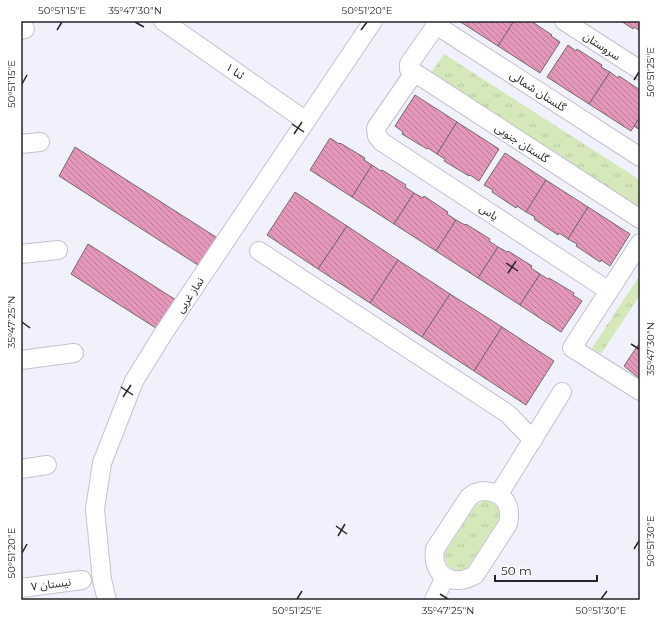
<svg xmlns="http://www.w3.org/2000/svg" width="661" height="621" viewBox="0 0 661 621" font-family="Montserrat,'Noto Sans Arabic',sans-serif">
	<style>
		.grass { fill: url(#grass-tufts) }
		.building { fill: url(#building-back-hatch); stroke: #74696d }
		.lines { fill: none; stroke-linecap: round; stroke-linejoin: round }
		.minor-casing { stroke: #c2c2ce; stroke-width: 20 }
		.minor { stroke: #fff; stroke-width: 18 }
		.ticks { fill: none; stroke: #242529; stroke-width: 1.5 }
		.labels { text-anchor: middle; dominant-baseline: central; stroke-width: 3.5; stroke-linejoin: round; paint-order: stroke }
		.street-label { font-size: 11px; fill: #242529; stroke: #fff }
		.neatline { fill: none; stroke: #242529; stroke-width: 1.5 }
		.ticks-label { font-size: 10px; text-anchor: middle; fill: #242529 }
	</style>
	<defs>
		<pattern id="grass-tufts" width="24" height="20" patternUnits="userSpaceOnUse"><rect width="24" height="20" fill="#d4e8b9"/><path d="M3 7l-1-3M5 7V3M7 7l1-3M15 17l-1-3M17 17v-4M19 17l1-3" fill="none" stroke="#b6c79f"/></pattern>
		<pattern id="building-back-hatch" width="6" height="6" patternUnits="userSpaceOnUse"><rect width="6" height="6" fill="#e597bb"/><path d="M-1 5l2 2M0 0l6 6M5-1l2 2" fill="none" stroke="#b97b98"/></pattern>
	</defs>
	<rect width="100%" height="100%" fill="#f0f1fd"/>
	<g class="grass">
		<polygon points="444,54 640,180 640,211 430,74"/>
		<polygon points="640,275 640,295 601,354 592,348"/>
		<path d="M484,501C496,502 501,509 499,520L468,567C455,575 443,567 445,552L476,505Z"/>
	</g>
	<g class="building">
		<polygon points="459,21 514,21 498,46"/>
		<polygon points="514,21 531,21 552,35 551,36 560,42 540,73 498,46"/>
		<polygon points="621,21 640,21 640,31 634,27 633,29"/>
		<polygon points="568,45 576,51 577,49 602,65 601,67 610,72 589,104 547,77"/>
		<polygon points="610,72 618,78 619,76 640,90 640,117 631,131 589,104"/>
		<polygon points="415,95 457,122 437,154 428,148 427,149 402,134 403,132 395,126"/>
		<polygon points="640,117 640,130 634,126"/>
		<polygon points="457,122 499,149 479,181 470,175 469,176 444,161 445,159 437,154"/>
		<polygon points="330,138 339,144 340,143 365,158 364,160 372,165 352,197 310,170"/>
		<polygon points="75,147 219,239 201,267 59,176"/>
		<polygon points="505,153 546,180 526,212 517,206 516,208 492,192 493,190 484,185"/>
		<polygon points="372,165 381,171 382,170 406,185 405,187 414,193 394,224 352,197"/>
		<polygon points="546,180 588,207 568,239 559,233 558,235 534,219 535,217 526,212"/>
		<polygon points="295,192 347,226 318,269 267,235"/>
		<polygon points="414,193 423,198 424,196 448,212 447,214 456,220 436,251 394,224"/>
		<polygon points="588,207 630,234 610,266 601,260 600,262 576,246 577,244 568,239"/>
		<polygon points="456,220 465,225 466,224 490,239 489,241 498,247 478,278 436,251"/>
		<polygon points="347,226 398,260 370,303 318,269"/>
		<polygon points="88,244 176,300 159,330 71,274"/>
		<polygon points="498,247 507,252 508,251 532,266 531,268 540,274 520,305 478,278"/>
		<polygon points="398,260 450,294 422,337 370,303"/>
		<polygon points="540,274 548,279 549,278 574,293 573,295 582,301 561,332 520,305"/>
		<polygon points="450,294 502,327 474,371 422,337"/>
		<polygon points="502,327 554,361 526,405 474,371"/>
		<polygon points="640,342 640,379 624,366"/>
	</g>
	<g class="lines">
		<defs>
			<g id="minor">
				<polyline points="163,21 306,121"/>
				<polyline points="439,21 409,64 409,69 640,219"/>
				<polyline points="564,21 640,70"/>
				<polyline points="436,25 640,157"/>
				<polyline points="21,30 25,29"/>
				<polyline points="414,73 376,128 377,136 382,142 609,291"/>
				<polyline points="21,144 40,142"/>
				<polyline points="640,243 572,348 640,391"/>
				<polyline points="259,251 508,414 533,440"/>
				<polyline points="21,254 58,250"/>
				<polyline points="21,360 74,353"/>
				<polyline points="21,469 47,465"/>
				<path d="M483,491C504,492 512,504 508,524L475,575C452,588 431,575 435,549L469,497L475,493Z"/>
				<polyline points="499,494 562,392"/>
				<polyline points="21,588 82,580"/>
				<polyline points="107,600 102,580 95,509 102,463 134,381 163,334 373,21"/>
				<polyline points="434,600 445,577"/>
			</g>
		</defs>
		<use href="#minor" class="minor-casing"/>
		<use href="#minor" class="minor"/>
	</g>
	<path class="ticks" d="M135,22L144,27M57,30L62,22M361,30L367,22M634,80L639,72M22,84L27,75M292,124L304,132M294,134L302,122M506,263L518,271M508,273L516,261M22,322L30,328M631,344L639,349M121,387L133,395M123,397L131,385M336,526L347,534M338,536L345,524M634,549L639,541M22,553L27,544M440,594L448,599M297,599L302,591M601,599L607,591"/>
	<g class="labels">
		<g class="street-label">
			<text transform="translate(602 46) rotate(33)">سروستان</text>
			<text transform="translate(235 71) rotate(35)">ثنا ۱</text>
			<text transform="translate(538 91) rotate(33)">گلستان شمالی</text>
			<text transform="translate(522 143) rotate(33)">گلستان جنوبی</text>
			<text transform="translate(489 212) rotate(33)">یاس</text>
			<text transform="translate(190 295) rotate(-56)">نماز غربی</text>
			<text transform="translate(51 584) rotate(-7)">نیستان ۷</text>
		</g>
	</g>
	<rect width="661" height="621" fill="none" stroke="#ffffff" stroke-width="44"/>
	<path d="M495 575v6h102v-6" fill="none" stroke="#242529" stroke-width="2"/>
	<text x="501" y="575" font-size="12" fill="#242529" stroke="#ffffff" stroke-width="3" paint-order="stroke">50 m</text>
	<rect x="22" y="22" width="617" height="577" class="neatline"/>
	<g class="ticks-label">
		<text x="62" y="14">50°51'15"E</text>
		<text x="135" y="14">35°47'30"N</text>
		<text x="367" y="14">50°51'20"E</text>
		<text transform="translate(650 72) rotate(-90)" y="4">50°51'25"E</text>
		<text transform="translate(11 84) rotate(-90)" y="4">50°51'15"E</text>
		<text transform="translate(11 322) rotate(-90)" y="4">35°47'25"N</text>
		<text transform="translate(650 349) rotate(-90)" y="4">35°47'30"N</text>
		<text transform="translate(650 541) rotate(-90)" y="4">50°51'30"E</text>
		<text transform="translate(11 553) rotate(-90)" y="4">50°51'20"E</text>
		<text x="297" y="614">50°51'25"E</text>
		<text x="448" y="614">35°47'25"N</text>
		<text x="601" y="614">50°51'30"E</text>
	</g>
</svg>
